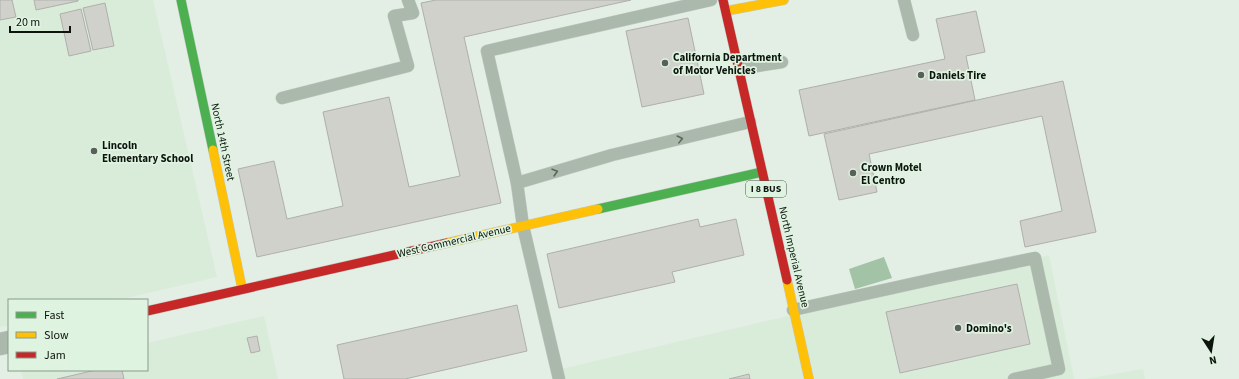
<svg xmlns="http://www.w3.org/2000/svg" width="1239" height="379" viewBox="0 0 1239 379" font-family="'Source Sans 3',sans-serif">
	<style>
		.built { fill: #d9ecda }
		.water { fill: #a2c3a5 }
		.building { fill: #d1d1cc; stroke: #afafab }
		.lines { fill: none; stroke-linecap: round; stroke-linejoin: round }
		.lane-casing { stroke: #c2cac3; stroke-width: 13 }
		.street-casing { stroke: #c2cac3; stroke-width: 23 }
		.fast-casing { stroke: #c2cac3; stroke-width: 10 }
		.slow-casing { stroke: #c2cac3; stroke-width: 10 }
		.jam-casing { stroke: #c2cac3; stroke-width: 10 }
		.lane { stroke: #abb8ac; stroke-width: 12 }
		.street { stroke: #abb8ac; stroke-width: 22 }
		.fast { stroke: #4caf50; stroke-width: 9 }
		.slow { stroke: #ffc107; stroke-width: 9 }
		.jam { stroke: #c62828; stroke-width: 9 }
		.oneway { stroke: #5c665d }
		.poi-dot { fill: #586059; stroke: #def3e0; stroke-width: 1.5 }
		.labels { text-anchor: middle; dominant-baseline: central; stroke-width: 3.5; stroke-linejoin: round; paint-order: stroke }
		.shield { fill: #def3e0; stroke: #4c574d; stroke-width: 1 }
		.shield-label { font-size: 10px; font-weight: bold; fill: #0d140e }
		.poi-label { font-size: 11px; font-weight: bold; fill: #0d140e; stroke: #def3e0; text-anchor: start }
		.street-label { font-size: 11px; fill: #0d140e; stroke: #def3e0 }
	</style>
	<rect width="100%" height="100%" fill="#e3eee4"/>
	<g class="built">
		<polygon points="0,0 153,0 217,277 118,300 9,300 9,325 0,327"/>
		<polygon points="1049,255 1074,379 559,379 557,370"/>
		<polygon points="264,316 278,379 23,379 21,372 28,370 147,370 147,343"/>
		<polygon points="1143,369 1145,379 1085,379"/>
	</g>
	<polygon class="water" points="884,257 892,278 855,289 849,269"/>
	<g class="building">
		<polygon points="0,0 12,0 16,17 0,20"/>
		<polygon points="34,0 78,0 78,1 36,10"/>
		<polygon points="436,0 631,0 464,37 501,203 257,257 238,169 274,161 287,219 343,206 323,112 389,97 409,187 460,176 421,3"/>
		<polygon points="105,3 114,46 93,50 83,8"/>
		<polygon points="81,9 91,51 69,56 60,14"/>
		<polygon points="976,11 985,52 966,56 975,100 809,136 799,90 945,59 936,19"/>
		<polygon points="688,18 704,94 642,107 626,31"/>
		<polygon points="1063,81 1096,232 1025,247 1020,221 1062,211 1042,116 869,154 877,192 839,200 824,134"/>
		<polygon points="698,219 700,227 736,219 744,255 672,272 675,282 559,308 547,254"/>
		<polygon points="1017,284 1030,344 900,373 886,312"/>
		<polygon points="517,305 527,351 405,379 344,379 337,345"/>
		<polygon points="257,336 260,351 251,353 247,338"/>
		<polygon points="96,370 122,370 124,379 57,379"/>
		<polygon points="749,374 750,379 729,379"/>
	</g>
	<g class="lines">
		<defs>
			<g id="lane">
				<polyline points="904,0 913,35"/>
				<polyline points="739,69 782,62"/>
				<polyline points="282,98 408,66 394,16 413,13 408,0"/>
				<polyline points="517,183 612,155 750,122"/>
				<polyline points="793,310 938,278 1035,258 1059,369 1014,379"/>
				<polyline points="559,379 523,226 517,183 487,51 711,0"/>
			</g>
			<polyline id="street" points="0,344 9,342"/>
			<g id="fast">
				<polyline points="181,0 213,150"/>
				<polyline points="598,209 762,172"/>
			</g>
			<g id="slow">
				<polyline points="726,11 784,0"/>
				<polyline points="213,150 242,288"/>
				<polyline points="447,243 598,209"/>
				<polyline points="787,280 809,379"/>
			</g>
			<g id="jam">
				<polyline points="723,0 787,280"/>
				<polyline points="147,311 447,243"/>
			</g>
		</defs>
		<use href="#lane" class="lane-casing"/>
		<use href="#street" class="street-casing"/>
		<use href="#fast" class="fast-casing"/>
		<use href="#slow" class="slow-casing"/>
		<use href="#jam" class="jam-casing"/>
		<use href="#lane" class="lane"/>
		<use href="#street" class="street"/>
		<use href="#fast" class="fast"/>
		<use href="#slow" class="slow"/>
		<use href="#jam" class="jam"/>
	</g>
	<defs><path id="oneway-chevron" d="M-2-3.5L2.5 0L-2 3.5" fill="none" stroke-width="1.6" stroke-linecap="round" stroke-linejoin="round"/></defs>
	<g class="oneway">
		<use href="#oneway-chevron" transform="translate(680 139) rotate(-14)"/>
		<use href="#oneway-chevron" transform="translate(555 172) rotate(-16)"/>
	</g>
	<g class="poi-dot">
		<circle cx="665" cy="63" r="4"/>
		<circle cx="921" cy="75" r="4"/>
		<circle cx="94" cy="151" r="4"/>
		<circle cx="853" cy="173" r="4"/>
		<circle cx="958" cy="328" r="4"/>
	</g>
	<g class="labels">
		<rect class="shield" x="746" y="181" width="40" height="16" rx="3"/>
		<g class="shield-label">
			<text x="766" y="189">I 8 BUS</text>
		</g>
		<g class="poi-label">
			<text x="673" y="57">California Department<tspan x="673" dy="13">of Motor Vehicles</tspan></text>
			<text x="929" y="75">Daniels Tire</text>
			<text x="102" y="145">Lincoln<tspan x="102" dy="13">Elementary School</tspan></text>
			<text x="861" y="167">Crown Motel<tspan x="861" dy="13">El Centro</tspan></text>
			<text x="966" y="328">Domino's</text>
		</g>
		<g class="street-label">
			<text transform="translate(223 142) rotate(78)">North 14th Street</text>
			<text transform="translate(454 241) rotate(-13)">West Commercial Avenue</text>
			<text transform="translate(794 257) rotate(77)">North Imperial Avenue</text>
		</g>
	</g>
	<rect x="8" y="299" width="140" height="72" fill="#def3e0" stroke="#8a9a8c"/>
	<rect x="16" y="312" width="20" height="6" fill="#4caf50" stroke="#8a9a8c"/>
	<text x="44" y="319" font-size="12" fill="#0d140e">Fast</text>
	<rect x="16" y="332" width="20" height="6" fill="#ffc107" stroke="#8a9a8c"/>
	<text x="44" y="339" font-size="12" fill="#0d140e">Slow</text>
	<rect x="16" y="352" width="20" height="6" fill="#c62828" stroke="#8a9a8c"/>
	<text x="44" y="359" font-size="12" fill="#0d140e">Jam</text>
	<g transform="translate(1211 351) rotate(168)" stroke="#def3e0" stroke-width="3" paint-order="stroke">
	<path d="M0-3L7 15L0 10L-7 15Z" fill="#0d140e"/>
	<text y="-6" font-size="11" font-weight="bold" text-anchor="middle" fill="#0d140e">N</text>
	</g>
	<path d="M10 26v6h60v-6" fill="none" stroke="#0d140e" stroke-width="2"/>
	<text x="16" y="26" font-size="12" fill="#0d140e" stroke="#def3e0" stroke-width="3" paint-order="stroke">20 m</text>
</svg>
